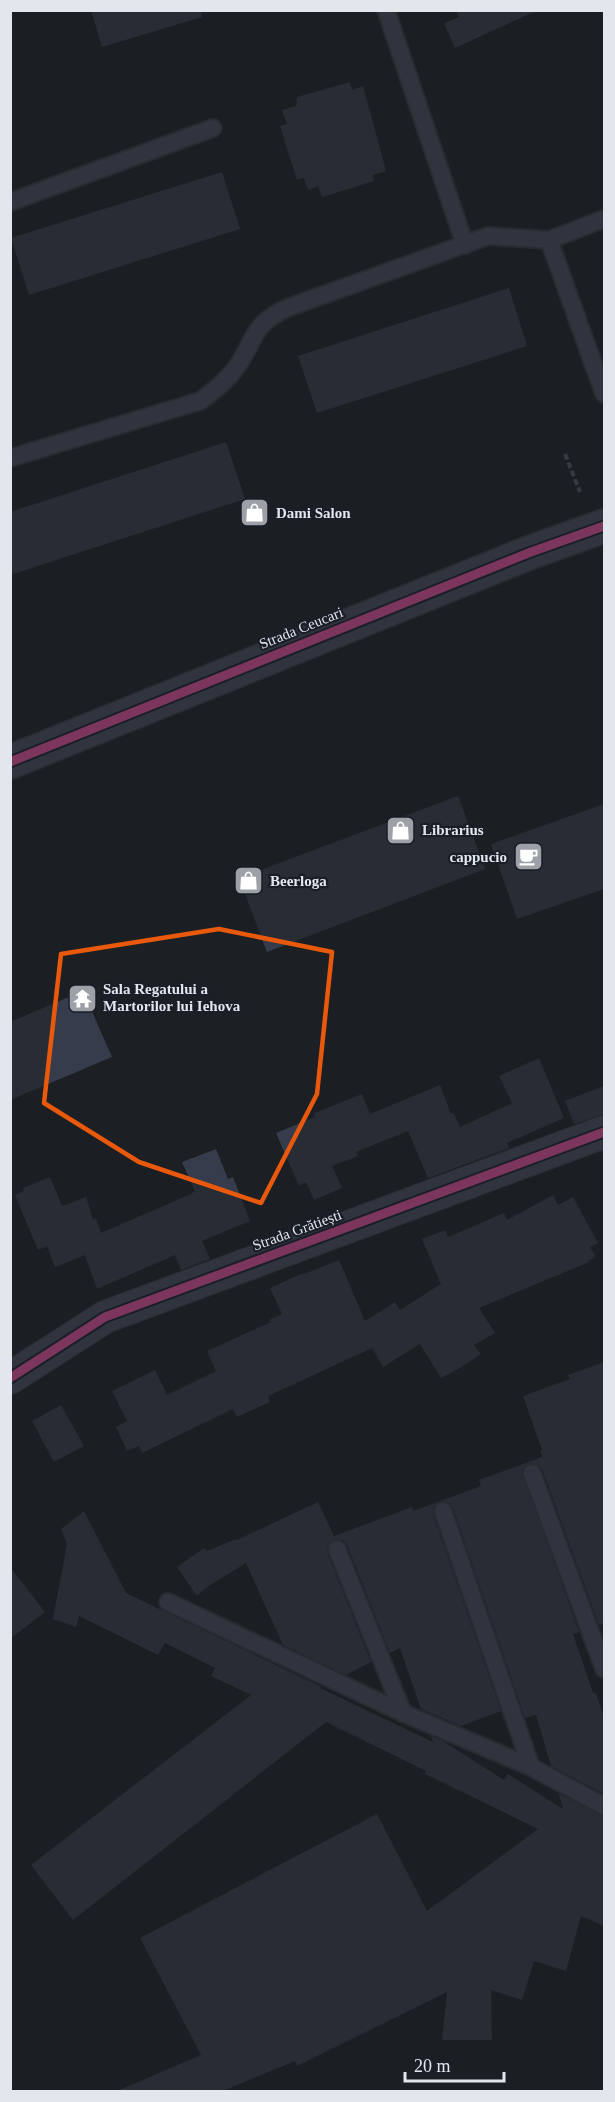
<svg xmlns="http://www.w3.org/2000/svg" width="615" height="2102" viewBox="0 0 615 2102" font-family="'Times New Roman',serif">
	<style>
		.building { fill: #363c4b }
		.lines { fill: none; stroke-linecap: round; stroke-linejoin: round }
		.service-casing { stroke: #393c3f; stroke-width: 20 }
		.minor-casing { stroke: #393c3f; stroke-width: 34 }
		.tertiary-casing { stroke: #393c3f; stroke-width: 36 }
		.path { stroke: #545962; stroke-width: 4; stroke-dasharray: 6 3; stroke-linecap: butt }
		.service { stroke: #484f5e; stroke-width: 16 }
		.minor { stroke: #484f5e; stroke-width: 32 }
		.tertiary { stroke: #484f5e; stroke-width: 33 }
		.cycleway-casing { stroke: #191e28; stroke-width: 13 }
		.cycleway { stroke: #f153a3; stroke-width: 9 }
		.marked { fill: none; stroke: #e8590c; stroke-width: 4.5; stroke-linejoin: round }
		.labels { text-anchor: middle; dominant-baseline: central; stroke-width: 4.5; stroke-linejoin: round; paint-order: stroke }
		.poi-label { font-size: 15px; font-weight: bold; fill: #e2e6ed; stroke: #191e28; text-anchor: start }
		.street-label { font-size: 15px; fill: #e2e6ed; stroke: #191e28 }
	</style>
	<rect width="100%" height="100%" fill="#1c1f24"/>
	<g class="building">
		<polygon points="91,10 201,10 202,17 102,47"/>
		<polygon points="456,10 538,10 455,48 444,23 459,17"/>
		<polygon points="350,82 352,90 363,86 386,171 373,175 374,181 322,197 318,186 308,190 304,178 297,180 280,126 287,124 282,110 296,106 297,97"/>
		<polygon points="222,172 240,229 29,295 11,238"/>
		<polygon points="509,288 527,346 317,413 298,356"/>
		<polygon points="226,442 245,499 10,575 10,512"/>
		<polygon points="458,796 485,869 267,952 239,878"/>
		<polygon points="604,804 604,889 517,919 491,844"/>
		<polygon points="83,991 112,1057 10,1100 10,1022"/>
		<polygon points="539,1058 564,1118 507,1143 509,1148 428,1178 408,1131 356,1152 358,1156 332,1166 342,1188 314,1200 306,1182 299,1186 276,1133 315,1117 314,1113 362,1094 370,1114 440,1085 451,1114 454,1113 460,1127 512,1103 499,1076"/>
		<polygon points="604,1086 604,1114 574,1124 565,1101"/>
		<polygon points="216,1149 228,1179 233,1177 250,1221 202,1241 210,1259 181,1270 175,1255 97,1289 85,1255 55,1267 47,1246 38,1250 15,1195 24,1191 23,1188 50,1177 62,1206 86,1197 93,1219 96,1218 101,1233 191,1194 195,1191 182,1162"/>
		<polygon points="553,1195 558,1205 573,1197 598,1243 590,1247 596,1257 588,1261 589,1262 479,1308 495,1333 474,1345 481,1354 453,1372 441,1378 420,1344 383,1367 372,1348 268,1396 270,1402 237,1417 233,1409 142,1453 139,1446 127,1451 116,1427 127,1421 112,1391 155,1370 167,1395 216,1371 207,1351 271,1322 269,1320 282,1314 270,1288 303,1273 304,1274 339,1260 365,1321 395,1302 400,1310 441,1284 422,1239 445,1230 448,1237 504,1213 507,1220"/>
		<polygon points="604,1362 604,1623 599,1625 542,1469 538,1465 529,1463 524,1467 522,1472 579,1632 573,1634 593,1693 596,1693 604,1718 604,1794 551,1766 536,1715 525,1718 453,1508 449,1503 444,1501 436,1504 433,1508 433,1514 501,1711 461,1726 421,1709 400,1648 390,1653 347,1545 343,1540 333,1540 327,1547 327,1552 371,1662 346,1675 283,1645 246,1563 207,1587 197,1596 177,1567 204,1548 207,1551 236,1539 237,1540 318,1502 334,1536 412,1507 413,1511 481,1486 479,1480 542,1457 540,1450 542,1450 523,1396 570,1379 568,1375"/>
		<polygon points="61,1405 84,1446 54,1462 32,1421"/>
		<polygon points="84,1511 126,1593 322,1687 320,1688 433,1742 431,1736 443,1741 504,1780 508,1774 563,1809 559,1794 604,1816 604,1926 581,1916 566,1971 534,1961 522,2000 491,1990 492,2040 442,2040 447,1992 297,2066 295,2061 223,2091 117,2091 201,2055 140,1938 377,1814 427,1911 538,1829 425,1774 426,1771 326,1722 73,1920 31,1865 251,1695 211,1676 215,1668 165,1643 158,1655 79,1616 76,1627 53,1619 67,1544 61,1529"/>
		<polygon points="10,1567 45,1612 10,1639"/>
	</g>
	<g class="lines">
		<defs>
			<g id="service">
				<polyline points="386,10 465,245"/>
				<polyline points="10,202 213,128"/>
				<polyline points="549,240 604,394"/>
				<path d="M10,458L200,401C215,390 228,380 238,365C257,336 252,325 287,308L488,236L549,240L604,219"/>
				<polyline points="532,1473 604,1669"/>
				<polyline points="443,1511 531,1767"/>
				<polyline points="337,1549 403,1713"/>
				<polyline points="168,1602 403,1713 531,1767 604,1806"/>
			</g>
			<polyline id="minor" points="10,1378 105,1317 604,1132"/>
			<polyline id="tertiary" points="10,762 531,552 604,526"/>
		</defs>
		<use href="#service" class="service-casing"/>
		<use href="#minor" class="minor-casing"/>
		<use href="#tertiary" class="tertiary-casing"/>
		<polyline class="path" points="565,454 580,492"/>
		<use href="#service" class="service"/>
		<use href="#minor" class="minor"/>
		<use href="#tertiary" class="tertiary"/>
		<defs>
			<g id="cycleway">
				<polyline points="10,762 531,552 604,526"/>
				<polyline points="10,1378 105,1317 604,1132"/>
			</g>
		</defs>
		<use href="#cycleway" class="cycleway-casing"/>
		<use href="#cycleway" class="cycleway"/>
	</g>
	<path d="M0 0H615V2102H0ZM219,929L332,952L317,1094L261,1203L139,1162L44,1103L61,954Z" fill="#1c1f24" fill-opacity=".55" fill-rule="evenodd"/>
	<path class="marked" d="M219,929L332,952L317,1094L261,1203L139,1162L44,1103L61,954Z"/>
	<defs>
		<symbol id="shop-square" viewBox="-11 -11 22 22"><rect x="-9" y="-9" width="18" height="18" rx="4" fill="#9da0a7" stroke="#191e28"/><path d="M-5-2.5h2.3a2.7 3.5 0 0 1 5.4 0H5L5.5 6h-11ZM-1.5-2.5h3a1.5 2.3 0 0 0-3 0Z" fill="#fff"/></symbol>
		<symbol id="cafe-square" viewBox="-11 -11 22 22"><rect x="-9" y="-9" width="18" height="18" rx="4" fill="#9da0a7" stroke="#191e28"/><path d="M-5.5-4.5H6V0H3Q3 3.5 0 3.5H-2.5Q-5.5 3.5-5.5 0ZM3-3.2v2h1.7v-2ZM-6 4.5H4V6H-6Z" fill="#fff"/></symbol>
		<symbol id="temple-square" viewBox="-11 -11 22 22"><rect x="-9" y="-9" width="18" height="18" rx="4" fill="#9da0a7" stroke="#191e28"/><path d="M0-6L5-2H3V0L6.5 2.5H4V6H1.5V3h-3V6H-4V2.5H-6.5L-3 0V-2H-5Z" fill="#fff"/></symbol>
	</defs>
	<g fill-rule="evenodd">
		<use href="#shop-square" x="238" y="496" width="33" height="33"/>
		<use href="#shop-square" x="384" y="814" width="33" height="33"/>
		<use href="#cafe-square" x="512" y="840" width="33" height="33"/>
		<use href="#shop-square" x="232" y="864" width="33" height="33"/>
		<use href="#temple-square" x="66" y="982" width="33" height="33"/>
	</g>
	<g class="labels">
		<g class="poi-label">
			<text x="276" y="513">Dami Salon</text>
			<text x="422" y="830">Librarius</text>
			<text x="507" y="857" text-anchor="end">cappucio</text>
			<text x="270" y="881">Beerloga</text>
			<text x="103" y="989">Sala Regatului a<tspan x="103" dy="17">Martorilor lui Iehova</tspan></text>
		</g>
		<g class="street-label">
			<text transform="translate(301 628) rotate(-22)">Strada Ceucari</text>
			<text transform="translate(297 1230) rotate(-20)">Strada Grătiești</text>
		</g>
	</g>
	<rect width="615" height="2102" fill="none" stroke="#e2e6ed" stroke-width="24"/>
	<path d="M405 2072v9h99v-9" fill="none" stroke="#e2e6ed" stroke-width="3"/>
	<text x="414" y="2072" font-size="18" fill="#e2e6ed" stroke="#191e28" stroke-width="4.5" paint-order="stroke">20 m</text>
</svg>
